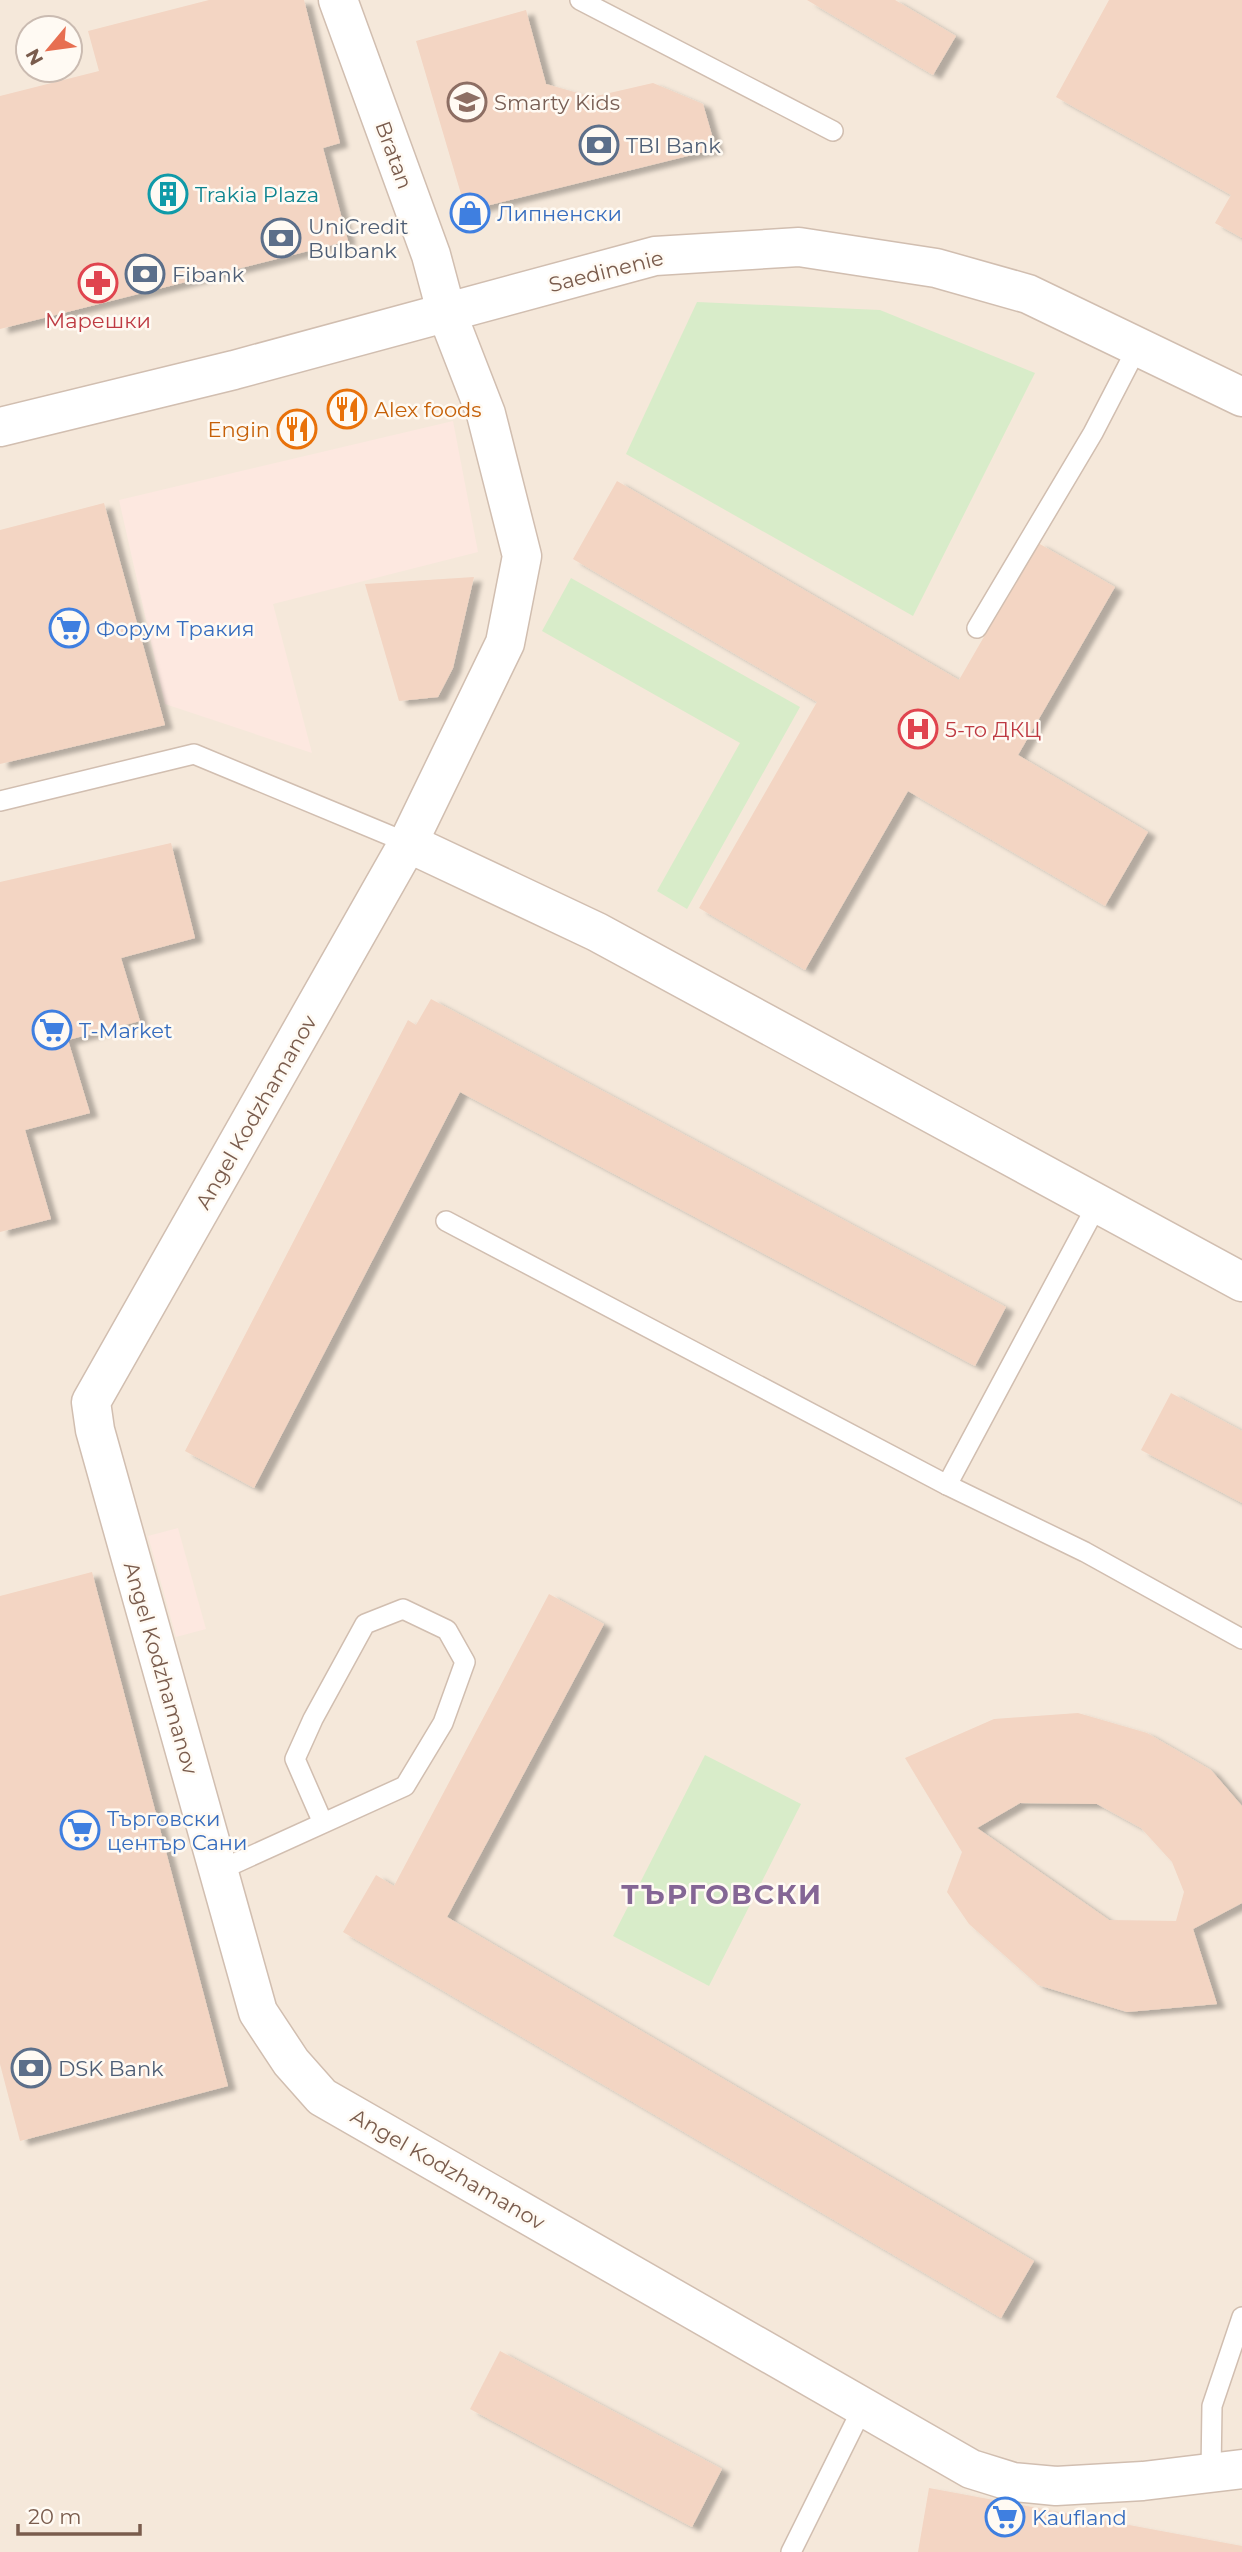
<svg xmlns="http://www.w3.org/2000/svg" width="1242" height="2552" viewBox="0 0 1242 2552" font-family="Montserrat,sans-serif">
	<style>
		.residential { fill: #f5e8da; fill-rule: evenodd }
		.commercial { fill: #fde8e0 }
		.green { fill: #d8ecc9 }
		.building { fill: #f3d5c3; fill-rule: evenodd; filter: url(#shadow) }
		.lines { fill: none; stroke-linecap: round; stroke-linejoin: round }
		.service-casing { stroke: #d1beb0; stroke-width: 22 }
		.minor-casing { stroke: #d1beb0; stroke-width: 41 }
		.tertiary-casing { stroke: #d1beb0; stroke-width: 41 }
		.service { stroke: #fff; stroke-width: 19 }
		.minor { stroke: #fff; stroke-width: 38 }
		.tertiary { stroke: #fff; stroke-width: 38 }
		.labels { text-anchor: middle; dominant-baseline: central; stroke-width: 5; stroke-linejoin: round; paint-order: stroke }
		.education-label { font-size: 21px; fill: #785e54; stroke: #fffaf3; text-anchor: start }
		.service-label { font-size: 21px; fill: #4e5e75; stroke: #fffaf3; text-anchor: start }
		.street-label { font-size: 21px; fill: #7a5c4d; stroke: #fffaf3 }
		.culture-label { font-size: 21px; fill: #0d838f; stroke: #fffaf3; text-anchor: start }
		.shop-label { font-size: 21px; fill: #366cbe; stroke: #fffaf3; text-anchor: start }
		.health-label { font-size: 21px; fill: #be3a42; stroke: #fffaf3 }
		.food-label { font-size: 21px; fill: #c56008; stroke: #fffaf3; text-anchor: start }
		.district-label { font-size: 28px; font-weight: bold; letter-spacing: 2px; fill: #846695; stroke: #fffaf3 }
	</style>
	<defs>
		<filter id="shadow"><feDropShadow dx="8" dy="4.5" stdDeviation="2" flood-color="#0004"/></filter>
	</defs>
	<rect width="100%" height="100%" fill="#fdf6ec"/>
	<path class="residential" d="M0,0H1242V2552H0ZM28,28H70V70H28Z"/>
	<g class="commercial">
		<polygon points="453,421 478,552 273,604 312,753 165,704 119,500"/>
		<polygon points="178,1528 206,1629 176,1637 148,1536"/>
	</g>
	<g class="green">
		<polygon points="697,302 880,310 1035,373 913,616 626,454"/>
		<polygon points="571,578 800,707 687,909 657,891 740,743 542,631"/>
		<polygon points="705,1755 801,1804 709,1986 613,1936"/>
	</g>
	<g class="building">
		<polygon points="209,0 304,0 340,143 323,148 348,241 0,329 0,96 99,71 88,31"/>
		<polygon points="807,0 895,0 956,36 933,75"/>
		<polygon points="1109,0 1242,0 1242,238 1215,223 1231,195 1056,97"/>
		<polygon points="526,10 546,84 592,97 653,83 703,104 716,149 466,211 416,41"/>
		<polygon points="617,481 959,680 1038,543 1115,587 1018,755 1148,832 1105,906 908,791 805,970 699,908 817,702 573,559"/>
		<polygon points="104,503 165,725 0,764 0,530"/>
		<polygon points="474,577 453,668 438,697 399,701 365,584"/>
		<polygon points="171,843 195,938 121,958 140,1021 68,1040 90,1113 25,1130 51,1219 0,1232 0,882"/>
		<polygon points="431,999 1006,1307 975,1366 460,1092 254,1488 185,1451 408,1020 416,1025"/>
		<polygon points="1171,1393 1242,1431 1242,1503 1141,1450"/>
		<polygon points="92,1572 228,2086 20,2141 0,2064 0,1596"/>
		<polygon points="549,1594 604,1624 447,1917 1034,2261 1001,2318 343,1932 376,1875 394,1886"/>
		<path d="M1078,1713L1147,1733L1211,1770L1242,1806V1903L1193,1929L1217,2004L1127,2012L1038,1985L969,1924L947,1892L962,1852L905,1758L994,1719ZM1020,1803L1097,1804L1141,1828L1172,1862L1184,1892L1176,1921L1109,1920L977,1828Z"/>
		<polygon points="500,2351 722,2469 692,2527 470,2409"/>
		<polygon points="929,2488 1242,2546 1242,2552 918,2552"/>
	</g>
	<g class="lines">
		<defs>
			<g id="service">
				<polyline points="580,0 833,131"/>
				<polyline points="977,628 1093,433 1137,348"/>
				<polyline points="0,801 194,754 408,843"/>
				<polyline points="446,1221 947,1485 1085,1552 1242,1639"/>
				<polyline points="947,1485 1098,1203"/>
				<polyline points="218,1871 405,1786 443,1723 465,1662 447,1630 403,1609 365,1624 313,1719 295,1759 323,1823"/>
				<polyline points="1211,2472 1212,2406 1242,2317"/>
				<polyline points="791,2552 863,2407"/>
			</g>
			<g id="minor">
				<polyline points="338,0 431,255 446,311 486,414 522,556 505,643 408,843 91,1402 95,1430 258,2012 291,2062 322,2097 971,2469 1013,2482 1056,2486 1143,2481 1242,2469"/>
				<polyline points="408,843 597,932 1242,1282"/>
			</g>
			<polyline id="tertiary" points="0,427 234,370 655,256 799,247 936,268 1028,294 1242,397"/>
		</defs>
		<use href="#service" class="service-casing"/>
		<use href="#minor" class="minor-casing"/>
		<use href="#tertiary" class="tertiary-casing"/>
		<use href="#service" class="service"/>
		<use href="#minor" class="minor"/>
		<use href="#tertiary" class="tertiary"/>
	</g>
	<defs>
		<symbol id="school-ring" viewBox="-11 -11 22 22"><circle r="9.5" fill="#fffaf3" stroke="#8d6e63" stroke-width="1.5"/><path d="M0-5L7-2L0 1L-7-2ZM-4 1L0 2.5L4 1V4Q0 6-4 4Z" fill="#8d6e63"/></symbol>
		<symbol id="bank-ring" viewBox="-11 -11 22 22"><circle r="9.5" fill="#fffaf3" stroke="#5c6f8a" stroke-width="1.5"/><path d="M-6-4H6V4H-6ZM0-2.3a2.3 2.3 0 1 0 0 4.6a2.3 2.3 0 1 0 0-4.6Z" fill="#5c6f8a"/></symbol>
		<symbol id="building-ring" viewBox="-11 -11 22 22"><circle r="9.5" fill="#fffaf3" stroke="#0f9aa8" stroke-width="1.5"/><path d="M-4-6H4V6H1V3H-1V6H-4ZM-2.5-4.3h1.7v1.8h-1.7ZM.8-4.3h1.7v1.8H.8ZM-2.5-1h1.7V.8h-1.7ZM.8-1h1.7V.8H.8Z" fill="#0f9aa8"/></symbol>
		<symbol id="shop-ring" viewBox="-11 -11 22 22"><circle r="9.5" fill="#fffaf3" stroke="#3f7fe0" stroke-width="1.5"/><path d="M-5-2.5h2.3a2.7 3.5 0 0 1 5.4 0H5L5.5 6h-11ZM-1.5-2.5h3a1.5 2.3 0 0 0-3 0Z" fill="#3f7fe0"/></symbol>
		<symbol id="pharmacy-ring" viewBox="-11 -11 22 22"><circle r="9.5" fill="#fffaf3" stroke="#e0444e" stroke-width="1.5"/><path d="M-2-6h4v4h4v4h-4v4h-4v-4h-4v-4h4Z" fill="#e0444e"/></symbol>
		<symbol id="restaurant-ring" viewBox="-11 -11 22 22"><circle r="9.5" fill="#fffaf3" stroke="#e8710a" stroke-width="1.5"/><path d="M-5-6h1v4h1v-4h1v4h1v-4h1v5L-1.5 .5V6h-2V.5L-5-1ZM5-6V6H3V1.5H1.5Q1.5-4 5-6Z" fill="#e8710a"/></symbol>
		<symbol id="supermarket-ring" viewBox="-11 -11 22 22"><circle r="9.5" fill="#fffaf3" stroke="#3f7fe0" stroke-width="1.5"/><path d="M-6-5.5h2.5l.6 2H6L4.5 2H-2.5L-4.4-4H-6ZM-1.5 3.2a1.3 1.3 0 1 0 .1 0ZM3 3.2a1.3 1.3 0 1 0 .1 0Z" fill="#3f7fe0"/></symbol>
		<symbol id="hospital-ring" viewBox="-11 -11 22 22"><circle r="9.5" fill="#fffaf3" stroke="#e0444e" stroke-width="1.5"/><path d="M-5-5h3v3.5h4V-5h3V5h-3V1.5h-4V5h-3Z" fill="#e0444e"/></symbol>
	</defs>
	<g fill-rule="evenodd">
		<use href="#school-ring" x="445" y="80" width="44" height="44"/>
		<use href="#bank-ring" x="577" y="123" width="44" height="44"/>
		<use href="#building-ring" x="146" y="172" width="44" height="44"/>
		<use href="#shop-ring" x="448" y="191" width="44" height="44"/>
		<use href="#bank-ring" x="259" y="216" width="44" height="44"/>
		<use href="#bank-ring" x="123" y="252" width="44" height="44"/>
		<use href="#pharmacy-ring" x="76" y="261" width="44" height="44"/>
		<use href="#restaurant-ring" x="325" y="387" width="44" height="44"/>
		<use href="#restaurant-ring" x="275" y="407" width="44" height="44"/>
		<use href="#supermarket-ring" x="47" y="606" width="44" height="44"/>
		<use href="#hospital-ring" x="896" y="707" width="44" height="44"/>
		<use href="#supermarket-ring" x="30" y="1008" width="44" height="44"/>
		<use href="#supermarket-ring" x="58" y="1808" width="44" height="44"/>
		<use href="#bank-ring" x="9" y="2046" width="44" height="44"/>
		<use href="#supermarket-ring" x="983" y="2495" width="44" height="44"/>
	</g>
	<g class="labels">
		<g class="education-label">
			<text x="494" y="102">Smarty Kids</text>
		</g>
		<g class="service-label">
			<text x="626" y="145">TBI Bank</text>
			<text x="308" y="226">UniCredit<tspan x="308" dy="24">Bulbank</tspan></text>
			<text x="172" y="274">Fibank</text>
			<text x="58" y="2068">DSK Bank</text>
		</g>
		<g class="street-label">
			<text transform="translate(394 155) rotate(70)">Bratan</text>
			<text transform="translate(606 271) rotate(-14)">Saedinenie</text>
			<text transform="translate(256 1112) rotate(-60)">Angel Kodzhamanov</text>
			<text transform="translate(161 1668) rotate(74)">Angel Kodzhamanov</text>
			<text transform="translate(448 2169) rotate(30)">Angel Kodzhamanov</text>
		</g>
		<g class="culture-label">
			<text x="195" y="194">Trakia Plaza</text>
		</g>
		<g class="shop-label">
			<text x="497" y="213">Липненски</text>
			<text x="96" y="628">Форум Тракия</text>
			<text x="79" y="1030">T-Market</text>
			<text x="107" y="1818">Търговски<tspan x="107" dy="24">център Сани</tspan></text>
			<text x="1032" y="2517">Kaufland</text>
		</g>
		<g class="health-label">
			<text x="98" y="320">Марешки</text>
			<text x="945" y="729" text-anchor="start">5-то ДКЦ</text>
		</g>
		<g class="food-label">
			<text x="374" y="409">Alex foods</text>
			<text x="270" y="429" text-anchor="end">Engin</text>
		</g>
		<g class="district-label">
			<text x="722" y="1894">ТЪРГОВСКИ</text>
		</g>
	</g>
	<g transform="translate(49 49) rotate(241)"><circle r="33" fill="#fffaf3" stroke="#cabbb1" stroke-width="2"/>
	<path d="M0-5L12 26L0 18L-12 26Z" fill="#e76f51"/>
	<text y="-10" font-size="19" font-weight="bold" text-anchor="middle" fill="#7a5c4d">N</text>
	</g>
	<path d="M18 2524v10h122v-10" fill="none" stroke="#7a5c4d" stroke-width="3.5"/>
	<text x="28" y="2524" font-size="21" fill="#7a5c4d" stroke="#fffaf3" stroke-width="5" paint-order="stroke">20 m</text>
</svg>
